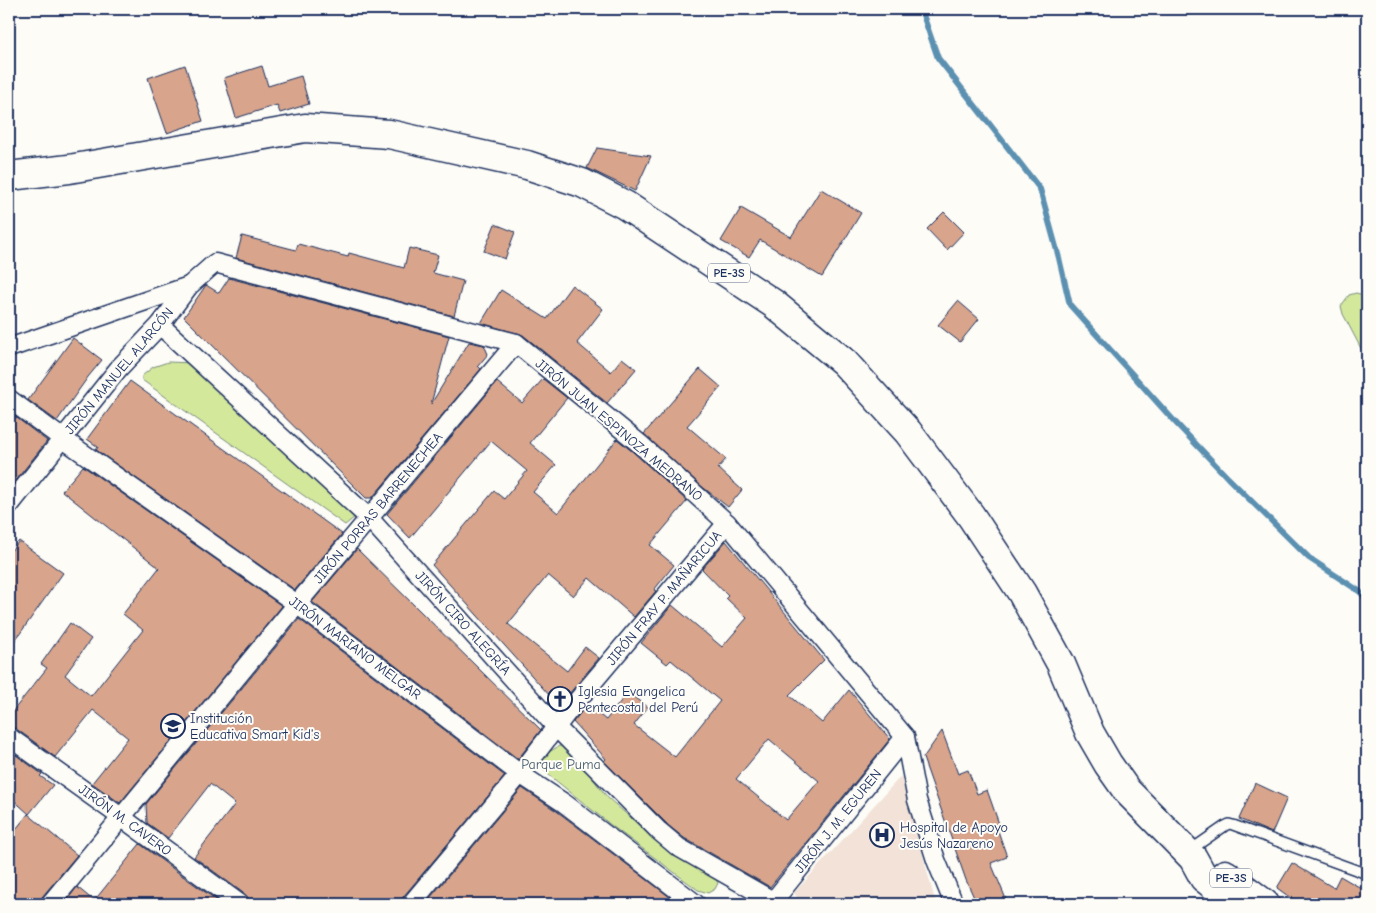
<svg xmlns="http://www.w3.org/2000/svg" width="1376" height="913" viewBox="0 0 1376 913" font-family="'Comic Neue',sans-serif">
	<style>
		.built { fill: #f2e2d7 }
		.green { fill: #d4e89c; stroke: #788c7d }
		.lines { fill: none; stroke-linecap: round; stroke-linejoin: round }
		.stream { stroke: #5c90b1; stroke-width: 6 }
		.building { fill: #d8a58c; stroke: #1b2f5e; fill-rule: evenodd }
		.service-casing { stroke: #1b2f5e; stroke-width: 12 }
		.minor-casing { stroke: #1b2f5e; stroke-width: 21 }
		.trunk-casing { stroke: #1b2f5e; stroke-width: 31 }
		.service { stroke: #fdfcf7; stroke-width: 9 }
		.minor { stroke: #fdfcf7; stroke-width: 18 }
		.trunk { stroke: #fdfcf7; stroke-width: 28 }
		.labels { text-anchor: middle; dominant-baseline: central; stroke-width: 4; stroke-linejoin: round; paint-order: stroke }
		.shield { fill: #fdfcf7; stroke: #5f6c8c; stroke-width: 1 }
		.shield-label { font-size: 12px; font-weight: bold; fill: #1b2f5e }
		.street-label { font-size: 14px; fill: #1b2f5e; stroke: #fdfcf7 }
		.poi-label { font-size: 14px; fill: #1b2f5e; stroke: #fdfcf7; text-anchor: start }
		.park-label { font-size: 14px; fill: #495d6e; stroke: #fdfcf7 }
	</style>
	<rect width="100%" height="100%" fill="#fdfcf7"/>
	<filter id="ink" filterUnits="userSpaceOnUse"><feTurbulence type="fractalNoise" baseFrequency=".02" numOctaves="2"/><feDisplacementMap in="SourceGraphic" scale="10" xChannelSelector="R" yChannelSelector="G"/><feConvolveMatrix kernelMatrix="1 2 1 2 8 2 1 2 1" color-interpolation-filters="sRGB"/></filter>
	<g filter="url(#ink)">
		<polygon class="built" points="901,776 936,904 804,904 801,903 794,893"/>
		<g class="green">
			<polygon points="1356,293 1367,296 1367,360 1343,314 1341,306 1349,295"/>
			<polygon points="168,362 193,363 355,517 345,525 142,380 142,376 153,367"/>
			<polygon points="559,746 567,746 608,798 648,833 675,852 713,874 718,883 715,889 708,893 698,890 612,826 549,775 543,768 543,758 549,752"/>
		</g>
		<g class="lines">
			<polyline class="stream" points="921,9 938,58 1040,189 1059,258 1070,305 1175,422 1228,478 1309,558 1359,591 1367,599"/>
		</g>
		<g class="building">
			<polygon points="185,65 203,121 167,133 148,78"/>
			<polygon points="262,66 268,86 301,76 309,104 280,113 277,105 236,118 224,78"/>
			<polygon points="597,148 651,156 635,191 587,168"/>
			<polygon points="821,189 861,213 822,277 760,240 749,257 721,241 741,208 791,237"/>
			<polygon points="944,212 964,232 947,250 927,229"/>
			<polygon points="495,224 515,232 505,259 484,251"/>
			<polygon points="242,236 296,250 298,244 348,257 349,253 404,268 409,248 438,255 433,273 463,281 454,316 236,258"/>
			<polygon points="229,278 449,336 431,404 469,342 484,345 488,354 478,366 481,369 372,498 366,498 184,317 206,285 219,293"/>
			<polygon points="572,285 603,309 577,343 611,372 622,358 636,369 607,403 523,335 481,323 501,290 547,319"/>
			<polygon points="958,301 979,319 960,342 938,325"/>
			<polygon points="73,338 102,360 88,377 57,421 28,400"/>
			<polygon points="700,369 721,387 687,426 726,459 718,468 742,490 728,507 700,485 644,434"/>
			<polygon points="543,379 567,398 530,443 556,465 533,492 558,513 617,439 633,452 687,501 650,545 674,565 654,590 656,591 634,617 589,578 573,596 548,575 508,624 567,671 585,647 599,658 559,706 432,565 494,491 504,499 527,471 491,441 410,538 387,514 497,382 522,403"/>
			<polygon points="130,381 342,534 295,590 96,450 98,447 87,439"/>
			<polygon points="9,412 47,441 9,489"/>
			<polygon points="83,466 282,606 120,803 92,783 128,738 93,710 55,757 15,728 9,727 9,716 47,668 41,664 70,623 91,639 65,675 91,696 143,630 123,614 159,568 62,491"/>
			<polygon points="19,541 63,573 9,649 9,553"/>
			<path d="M726,541L824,660L789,695L822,723L849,690L890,739L770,887L684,838L669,826L604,761L606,759L573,722L587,705L606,720L628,692L648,707L634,725L675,757L720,701L671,660L667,664L641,643L672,605L722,647L747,618L726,598L728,596L702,569ZM769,739L819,781L786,820L736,779Z"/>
			<polygon points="357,549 541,730 518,759 312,602"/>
			<polygon points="299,619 505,776 403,897 401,904 250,904 249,899 246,895 194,857 235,804 210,784 168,838 147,823 146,804"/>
			<polygon points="942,731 958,774 968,770 977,794 987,790 999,824 996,825 1007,857 991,863 1008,904 977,904 966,880 923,758"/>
			<polygon points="9,750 42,774 40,776 53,785 29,814 9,796"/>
			<polygon points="1255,783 1287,798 1272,833 1239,819"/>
			<polygon points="522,788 558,812 679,904 425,904"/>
			<polygon points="28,814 77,855 42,897 40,904 9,904 9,838"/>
			<polygon points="140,844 180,874 222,904 64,904 77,887 94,901"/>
			<polygon points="1292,863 1334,888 1340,876 1366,891 1359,903 1362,904 1299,904 1277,888"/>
		</g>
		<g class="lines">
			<defs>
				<polyline id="service" points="1189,851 1225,826 1229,824 1233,825 1367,874"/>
				<g id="minor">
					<polyline points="160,325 369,518 556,727 659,831 678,847 778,904"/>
					<polyline points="9,348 189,286"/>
					<polyline points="9,399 63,439 297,604 520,774 564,803 696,904"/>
					<polyline points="9,506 119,368 160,325 189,286 215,263 516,343 640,444 727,523 905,737 917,800 936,860 954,904"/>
					<polyline points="9,737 121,817 240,904"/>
					<polyline points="50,904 297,604 516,343"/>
					<polyline points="411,904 520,774 566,714 727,523"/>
					<polyline points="771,904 905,737"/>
				</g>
				<g id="trunk">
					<polyline points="9,176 69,169 305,128 389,134 527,165 582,183 625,205 774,304 844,362 908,432 971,516 1022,593 1061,664 1090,733 1108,764 1127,791 1193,858 1204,878 1237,904"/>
					<polyline points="1225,874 1265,904"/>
				</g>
			</defs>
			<use href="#service" class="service-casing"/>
			<use href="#minor" class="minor-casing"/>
			<use href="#trunk" class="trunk-casing"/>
			<use href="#service" class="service"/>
			<use href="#minor" class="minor"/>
			<use href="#trunk" class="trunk"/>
		</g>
	</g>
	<defs>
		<symbol id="church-ring" viewBox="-11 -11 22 22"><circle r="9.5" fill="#fdfcf7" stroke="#1b2f5e" stroke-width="1.5"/><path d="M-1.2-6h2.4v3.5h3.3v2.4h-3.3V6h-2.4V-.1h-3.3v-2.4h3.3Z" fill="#1b2f5e"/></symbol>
		<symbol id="school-ring" viewBox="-11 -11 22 22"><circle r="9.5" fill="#fdfcf7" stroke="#1b2f5e" stroke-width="1.5"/><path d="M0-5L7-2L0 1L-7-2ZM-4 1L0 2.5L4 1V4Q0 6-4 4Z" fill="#1b2f5e"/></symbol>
		<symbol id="hospital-ring" viewBox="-11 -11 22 22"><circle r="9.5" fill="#fdfcf7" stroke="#1b2f5e" stroke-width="1.5"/><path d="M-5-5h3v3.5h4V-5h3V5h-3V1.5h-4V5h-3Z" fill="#1b2f5e"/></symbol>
	</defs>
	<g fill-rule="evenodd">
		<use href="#church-ring" x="546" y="685" width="28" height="28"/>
		<use href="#school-ring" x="159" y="712" width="28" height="28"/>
		<use href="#hospital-ring" x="868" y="821" width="28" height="28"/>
	</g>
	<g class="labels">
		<g class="shield">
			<rect x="708" y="263.5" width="42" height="19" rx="4"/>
			<rect x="1210" y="868.5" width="42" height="19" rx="4"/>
		</g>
		<g class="shield-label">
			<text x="729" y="273">PE-3S</text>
			<text x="1231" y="878">PE-3S</text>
		</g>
		<g class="street-label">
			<text transform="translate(119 371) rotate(-50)">JIRÓN MANUEL ALARCÓN</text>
			<text transform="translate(619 430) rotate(40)">JIRÓN JUAN ESPINOZA MEDRANO</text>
			<text transform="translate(378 508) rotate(-50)">JIRÓN PORRAS BARRENECHEA</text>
			<text transform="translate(664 598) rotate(-50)">JIRÓN FRAY P. MAÑARICUA</text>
			<text transform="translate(463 623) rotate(48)">JIRÓN CIRO ALEGRÍA</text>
			<text transform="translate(355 648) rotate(37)">JIRÓN MARIANO MELGAR</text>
			<text transform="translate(125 820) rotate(36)">JIRÓN M. CAVERO</text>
			<text transform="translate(838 821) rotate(-51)">JIRÓN J. M. EGUREN</text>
		</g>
		<g class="poi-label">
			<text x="578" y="691">Iglesia Evangelica<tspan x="578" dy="16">Pentecostal del Perú</tspan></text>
			<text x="190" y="718">Institución<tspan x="190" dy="16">Educativa Smart Kid's</tspan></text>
			<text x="900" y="827">Hospital de Apoyo<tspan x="900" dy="16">Jesús Nazareno</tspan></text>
		</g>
		<g class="park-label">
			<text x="561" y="764">Parque Puma</text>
		</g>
	</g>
	<rect width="1376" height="913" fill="none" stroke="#fdfcf7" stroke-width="30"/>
	<rect x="15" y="15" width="1346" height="883" fill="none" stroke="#1b2f5e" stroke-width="2" filter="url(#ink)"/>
</svg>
